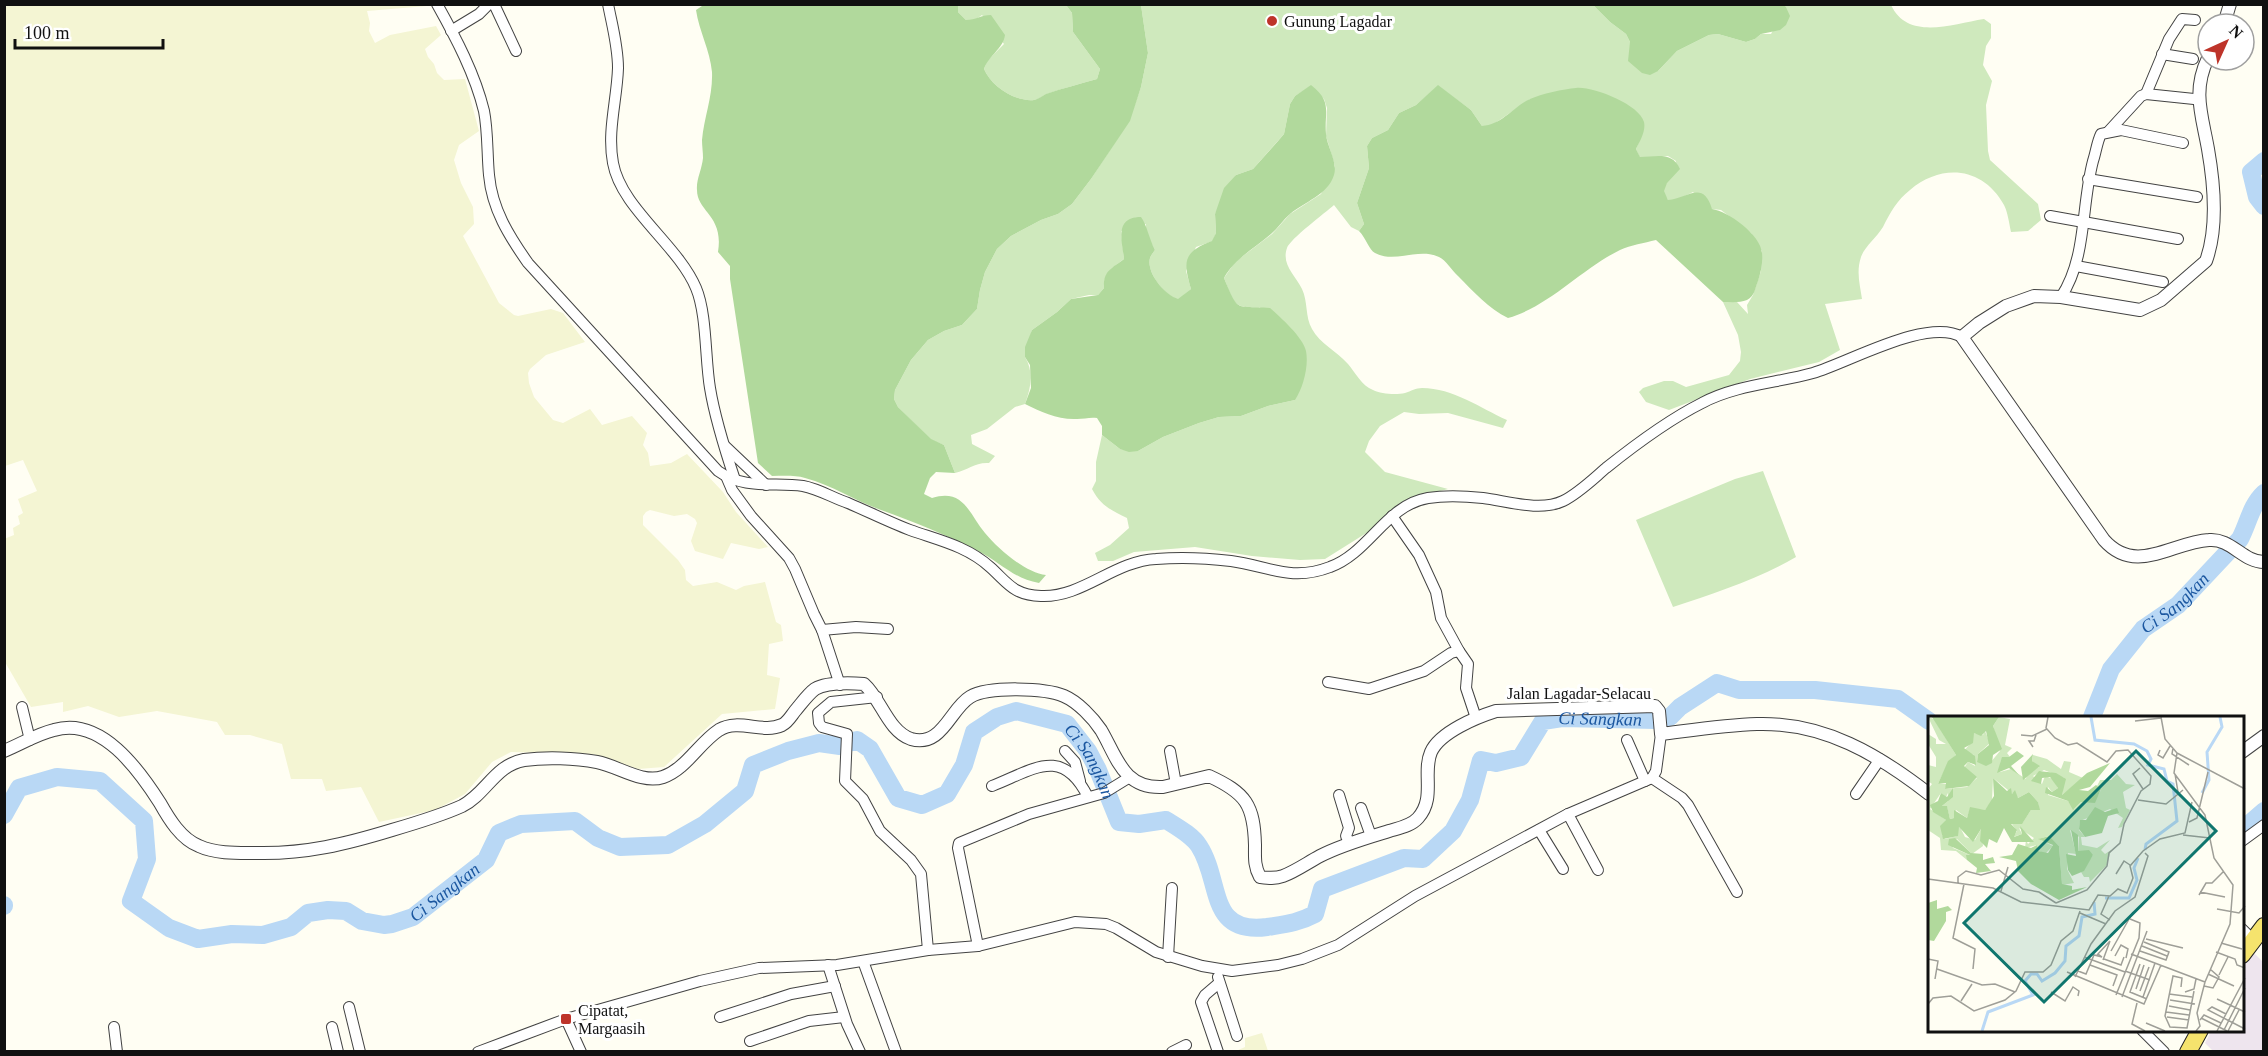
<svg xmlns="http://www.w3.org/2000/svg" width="2268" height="1056" viewBox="0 0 2268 1056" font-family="Georgia,serif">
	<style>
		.industrial { fill: #eee5ee }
		.farmland { fill: #f4f5d3 }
		.green { fill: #cfe9bd }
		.forest { fill: #b1d99c }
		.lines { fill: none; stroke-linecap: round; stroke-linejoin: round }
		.river { stroke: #b9d8f5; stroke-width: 18 }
		.minor-casing { stroke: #434343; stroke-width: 12 }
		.tertiary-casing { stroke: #434343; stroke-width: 14 }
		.primary-casing { stroke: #212121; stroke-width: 18 }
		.minor { stroke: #fff; stroke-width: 10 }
		.tertiary { stroke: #fff; stroke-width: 12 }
		.primary { stroke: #f5e36d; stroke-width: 16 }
		.poi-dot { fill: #be342a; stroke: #fff; stroke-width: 2 }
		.labels { text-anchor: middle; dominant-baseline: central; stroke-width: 6; stroke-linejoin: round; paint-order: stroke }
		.poi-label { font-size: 16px; fill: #101010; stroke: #fff; text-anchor: start }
		.street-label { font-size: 16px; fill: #101010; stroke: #fff }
		.water-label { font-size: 18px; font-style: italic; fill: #1b57a0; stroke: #fff }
		.inset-river { fill: none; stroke: #b9d8f5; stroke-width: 3 }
		.inset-road { fill: none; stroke: #9f9f98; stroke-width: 1.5 }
		.view { fill: #0f766e; fill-opacity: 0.15; stroke: #0f766e; stroke-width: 3 }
		.inset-edge { fill: none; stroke: #101010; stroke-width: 3 }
	</style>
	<rect width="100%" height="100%" fill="#fffef3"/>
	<polygon class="industrial" points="2252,951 2263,962 2263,1051 2213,1051 2205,1043 2211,1031 2242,1030 2243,969"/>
	<g class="farmland">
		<polygon points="5,5 426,5 427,6 367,11 370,23 369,31 375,43 390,35 436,26 441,35 425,49 428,57 434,64 437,73 444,80 465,79 479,131 459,145 454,160 461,183 473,207 474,224 463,236 499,303 514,315 518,316 551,309 563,313 585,342 546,355 530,369 528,373 529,383 534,397 553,420 563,423 590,409 602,425 632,416 647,433 643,445 648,453 650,466 671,463 687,454 723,492 736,512 768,547 759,549 731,543 723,559 695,551 691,541 697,523 695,519 687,514 674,516 650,510 646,512 643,516 643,525 678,560 685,570 686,580 693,586 717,582 736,590 744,586 765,582 776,622 781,625 783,641 769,644 767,675 780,678 775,709 722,714 664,767 638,769 593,754 511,752 492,762 465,794 435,810 379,822 361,787 326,791 322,779 291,779 282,744 250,735 225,735 217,722 157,711 119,717 88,706 63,712 63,702 31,707 5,662 4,539 14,535 13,528 20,524 18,516 23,513 18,499 37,491 23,460 5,466"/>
		<polygon points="1262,1033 1268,1051 1236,1051 1245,1047 1245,1038"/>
	</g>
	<g class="green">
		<path d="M958,5H1066L1072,13L1073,32L1100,69L1097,79C1080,84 1063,88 1047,94C1042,96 1039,99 1034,100C1015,102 991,86 984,69L987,61L1004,44L982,15L975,20H966L958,12Z"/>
		<path d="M1141,5H1593L1610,22L1626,34L1630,42L1658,71L1677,51L1709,35L1718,34L1746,42L1755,39L1761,34H1771L1786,6L1785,5H1891C1908,41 1952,24 1984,19L1991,24V38L1986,46L1983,65L1992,81L1986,105L1988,151L1990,160L2038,204L2041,220L2028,231L2011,232C2009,223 2008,213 2004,205C1983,167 1942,163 1910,190C1897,200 1890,213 1883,227C1877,237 1865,246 1861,257C1856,272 1860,285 1862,299L1825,304L1840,350L1819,362L1750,379L1669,410L1646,402L1639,392L1643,388L1664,381H1673L1686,387L1729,375L1740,361L1741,352L1738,335L1723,302H1737L1748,314L1747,305L1753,295L1761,271L1762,251L1751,233L1721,210L1712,209L1693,192L1677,200H1668L1663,191L1676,161L1668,156L1640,158L1636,149L1643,132L1530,99L1491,126H1482L1471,110L1438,86L1416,105L1399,113L1388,130L1372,138L1367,146L1369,168L1357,203L1364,224L1359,231L1351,227L1334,205C1325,213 1290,239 1287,248C1281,265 1296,276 1302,289C1308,301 1305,317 1312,329C1320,344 1337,351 1348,364C1355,372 1362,386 1373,390C1381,394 1396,395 1405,393C1411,391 1416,388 1422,388C1453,388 1480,408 1507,420L1503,428L1448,413L1419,414L1404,412L1380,426L1369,441L1365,452L1385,472L1448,489L1409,499L1368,532L1325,559L1300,560L1252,556L1195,547L1134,552L1113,561H1098L1095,553L1110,545L1129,528L1127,518C1111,510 1101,506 1092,489L1096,481V462L1102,435L1120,449L1138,451L1163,437L1199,423L1219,417L1241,416L1268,406L1295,400L1260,307C1232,309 1234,302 1224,278L1235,262L1272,234L1290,214L1321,194L1335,166L1326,136L1327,108L1324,99L1311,86L1295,96L1290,104L1284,134L1253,169L1236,175L1215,214L1216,233L1213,241L1196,247L1186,271L1191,289L1178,300C1165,295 1146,273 1150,258C1150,257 1154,251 1155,250L1146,233V224L1121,231L1124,259C1112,268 1103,273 1104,288L1098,295H1089L1071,299L1057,312L1032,330L1025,357C1034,372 1031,388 1025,404L1015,407L987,429L971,435L972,444L995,456L989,463C975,462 968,470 955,473L944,445L931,440L898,407L894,399L895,390L911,360L928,340L944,331L962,325L977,309L980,290L985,272L997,249L1011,236L1041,220L1058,214L1072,204L1091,179L1129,121L1141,87L1148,53Z"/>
		<path d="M1763,471L1796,557C1758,579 1715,593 1673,607L1636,520L1735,479Z"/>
	</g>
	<g class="forest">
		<path d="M705,4L958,5V12L966,20C976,20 981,15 991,15L1005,35C1003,49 989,55 984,69C991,86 1015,102 1034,100C1038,99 1042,96 1046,94C1063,88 1080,84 1097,79L1100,69L1073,32L1072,13L1066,5H1141L1148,53L1141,87L1130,121L1091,179L1072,204L1058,214L1041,220L1011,236L997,249L985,272L980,290L977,309L962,325L944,331L928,340L911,360L895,390L894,399L898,407L931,439L944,445L955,473L936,472L930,478L924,494L932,498C964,488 969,514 985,533C998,549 1026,573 1046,575L1039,583C1014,579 1000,562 978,551C947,535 914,522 881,510C855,501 832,485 805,478C795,475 783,476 772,476L758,463L730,279V266L718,252C724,215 697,212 697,190C696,180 702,169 703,158C703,152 702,146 702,140C704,117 713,96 712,72C710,50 699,31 696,10Z"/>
		<polygon points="1593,5 1785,5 1790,16 1786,25 1780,30 1761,34 1755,39 1746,42 1718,34 1709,35 1677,51 1658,71 1650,75 1642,73 1628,61 1630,42 1626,34 1610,22"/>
		<path d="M1311,85C1333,102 1324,112 1326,134C1327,147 1338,162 1334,175C1328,195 1304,202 1290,214C1283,220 1278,228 1271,234C1254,249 1235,258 1224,278C1239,314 1235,305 1270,308C1280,317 1303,337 1306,351C1309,366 1303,388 1295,400L1268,406L1241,416L1219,417L1199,423L1163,437L1138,451L1129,452L1120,449L1102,435V426L1097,418C1090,417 1084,419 1077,419C1058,420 1041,412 1025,404L1031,388L1030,365L1025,357V347L1032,330L1057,312L1071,299L1098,295L1104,288C1103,271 1111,269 1124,259C1122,241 1114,217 1141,217C1147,225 1149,239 1155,250C1154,251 1150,257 1150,258C1146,273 1165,295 1178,299L1191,289C1183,261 1183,252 1212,241L1216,233L1215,214L1224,188L1236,175L1253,169L1278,141L1284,134L1290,104L1295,96Z"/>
		<path d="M1438,85L1471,110L1482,126C1502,125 1513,107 1530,99C1541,94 1564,89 1576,88C1592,86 1639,104 1644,122C1646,131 1640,141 1636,149L1640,157C1656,157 1672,151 1680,169L1667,183L1664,191L1668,200C1687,199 1703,179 1712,209C1728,211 1761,235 1762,253C1763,262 1761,272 1758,281C1755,288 1755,296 1747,300C1740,303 1731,302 1723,302L1656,240C1644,243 1631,245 1620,250C1581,269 1550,306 1508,318C1489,309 1473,291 1458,276C1452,271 1446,260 1439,257C1418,247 1395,264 1375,253C1369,250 1366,238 1359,231L1364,224L1357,203L1369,168L1367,146L1372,138L1388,130L1399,113L1416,105Z"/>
	</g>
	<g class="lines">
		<g class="river">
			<polyline points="2264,161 2251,172 2257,197 2264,206"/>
			<path id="s1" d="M2092,717L2111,669L2143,629L2178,605L2240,539C2248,524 2251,505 2264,493"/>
			<path id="s2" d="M4,815L19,788L57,777L100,781L144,821L147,859L131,901L169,928L198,939L232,934L263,935L291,927L308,913L328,910L346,911L362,921L384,925L392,924L413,917L486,860L499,833L521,824L575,821L598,838L620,847L668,845L705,824L745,791L753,765L788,751L819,743L840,746L857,740L870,749L898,798L922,805L947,794L964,765L974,732L997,717L1016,711L1067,724L1088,751L1098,770L1119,822L1139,824L1166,820C1177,827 1192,835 1199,846C1222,881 1207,935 1267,927C1286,924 1298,923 1315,914L1322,889L1404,858L1423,859L1453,831L1470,800L1481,760L1496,763L1521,757L1543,721L1562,718L1656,720L1670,717L1680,707L1717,683L1739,690H1815L1898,699L1929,721"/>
			<polyline points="2242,830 2264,811"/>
			<polyline points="4,905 4,906"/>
		</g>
		<defs>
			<g id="minor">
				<path d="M437,4C456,38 475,74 484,111C488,131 487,154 489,175C492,209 509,236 528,263L718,471C744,490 774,482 803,486C819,489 833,498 848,503C869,512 889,522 910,530C938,540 967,546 990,567C1008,583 1013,595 1041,596C1082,598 1114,561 1156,559C1180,557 1206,558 1231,561C1268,566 1291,582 1330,567C1369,553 1386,505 1428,498C1447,495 1464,496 1483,498C1507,501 1540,512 1563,501C1579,493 1593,479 1606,468C1636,444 1668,420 1702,403C1735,385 1777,383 1813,373C1850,362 1927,317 1962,337"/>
				<polyline points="494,4 516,51"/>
				<path d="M608,4C612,25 618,46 618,68C617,100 607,131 613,163C621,208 678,245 696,288C707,314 705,359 710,388C715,419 725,450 735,480"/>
				<polyline points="451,31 479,14 489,4"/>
				<polyline points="2162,54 2193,59"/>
				<polyline points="2146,94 2169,39 2182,19 2195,20"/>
				<polyline points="2108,132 2141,96 2146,94 2194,99"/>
				<polyline points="2088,179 2197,197"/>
				<polyline points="2050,216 2178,239"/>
				<polyline points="2076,266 2163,282"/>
				<path d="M2061,297C2087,258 2081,206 2093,161C2096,152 2097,142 2101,134L2121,130L2183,143"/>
				<polyline points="725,446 766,485"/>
				<polyline points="726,476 732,490 751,516 789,558 795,569 814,614 822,630 840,685"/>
				<polyline points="1392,516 1419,555 1436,592 1441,618 1459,651"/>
				<polyline points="822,630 856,627 888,629"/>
				<polyline points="1328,682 1369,689 1424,671 1451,653 1459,651 1468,664 1466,688 1476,718"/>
				<polyline points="877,697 831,702 818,713 819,723 822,727 847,734 845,781 863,799 880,831 911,860 921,874 928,950"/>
				<polyline points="22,707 30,740"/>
				<polyline points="1627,740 1645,781"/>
				<polyline points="1065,751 1075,762 1080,781"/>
				<polyline points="1170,751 1176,784"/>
				<polyline points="1652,778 1682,798 1688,805 1737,892"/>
				<path d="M992,786C1033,770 1062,745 1088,797"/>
				<polyline points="1856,794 1880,759"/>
				<polyline points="1339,795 1349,828 1346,836 1350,844"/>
				<polyline points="1361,808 1371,836"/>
				<polyline points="1568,814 1598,870"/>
				<polyline points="1539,830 1563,869"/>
				<polyline points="2242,841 2264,825"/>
				<polyline points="2242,929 2252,939"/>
				<polyline points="978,946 958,848 959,843 1029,814 1104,793 1130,777"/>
				<polyline points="1168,957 1172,888"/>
				<polyline points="863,961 896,1052"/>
				<polyline points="828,965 847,1024 860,1052"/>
				<polyline points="1218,977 1237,1036"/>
				<polyline points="349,1007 360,1052"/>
				<polyline points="720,1017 791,994 835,986"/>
				<polyline points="566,1019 581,1052"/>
				<polyline points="114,1027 117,1052"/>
				<polyline points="332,1027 338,1052"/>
				<polyline points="2142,1030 2164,1052"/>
				<polyline points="750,1041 809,1021 844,1017"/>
				<polyline points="478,1052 566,1019 700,981 759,968 837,965 928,950 978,946 1075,922 1106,924 1116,928 1156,952 1202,966 1232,971 1278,965 1302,959 1338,945 1415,896 1568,814 1652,778 1656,771 1661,734"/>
				<polyline points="1172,1052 1186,1045"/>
				<polyline points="1218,1052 1201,1002 1205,995 1219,983"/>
			</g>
			<g id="tertiary">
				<polyline points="2224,24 2230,4"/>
				<path d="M2208,58C2192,91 2202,115 2208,149C2214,183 2218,228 2206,261L2161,300L2140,310L2061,297L2034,296L2006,306L1979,323L1962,337L2104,540C2136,576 2172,542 2209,540C2231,538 2243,562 2264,562"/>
				<path d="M4,751C21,744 37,734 54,730C101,716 139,770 160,803C169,819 181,839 199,846C216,854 239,853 257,853C306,854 346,844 392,830C416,823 440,816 462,806C486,794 495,765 524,760C546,757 575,758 597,762C618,766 642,784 663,777C686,769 699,743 719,730C739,718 762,734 782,725C788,722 791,716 795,711C801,704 808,694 815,689C827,682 850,683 864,684C881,699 888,731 911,739C942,748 950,709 970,697C989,686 1045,688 1064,696C1078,702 1093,718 1101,730C1117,757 1123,789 1163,787L1209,776C1246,793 1254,805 1255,845C1255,857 1254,866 1260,877C1268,878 1275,879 1283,876C1296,871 1307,863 1320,856C1341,845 1366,838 1389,831C1399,828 1411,826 1418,818C1436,798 1422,773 1431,752C1440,732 1477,717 1496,711L1655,706L1659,711L1661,734C1693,730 1725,725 1757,724C1824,722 1879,755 1929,794"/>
				<polyline points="2242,752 2264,736"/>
			</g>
			<g id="primary">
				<polyline points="2242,955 2264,926"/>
				<polyline points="2188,1052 2200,1030"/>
			</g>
		</defs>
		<use href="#minor" class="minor-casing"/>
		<use href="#tertiary" class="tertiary-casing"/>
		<use href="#primary" class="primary-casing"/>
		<use href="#minor" class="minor"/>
		<use href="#tertiary" class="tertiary"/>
		<use href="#primary" class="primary"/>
	</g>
	<g class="poi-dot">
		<circle cx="1272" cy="21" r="6"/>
		<rect x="560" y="1013" width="12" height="12" rx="3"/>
	</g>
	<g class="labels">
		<g class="poi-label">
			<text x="1284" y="21">Gunung Lagadar</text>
			<text x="578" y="1010">Cipatat,<tspan x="578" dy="18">Margaasih</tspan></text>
		</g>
		<g class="street-label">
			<text x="1579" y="693">Jalan Lagadar-Selacau</text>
		</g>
		<g class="water-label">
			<text stroke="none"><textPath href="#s1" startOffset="144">Ci Sangkan</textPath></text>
			<text stroke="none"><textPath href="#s2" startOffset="2146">Ci Sangkan</textPath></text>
			<text stroke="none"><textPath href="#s2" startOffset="1428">Ci Sangkan</textPath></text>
			<text stroke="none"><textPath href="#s2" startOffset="600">Ci Sangkan</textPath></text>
		</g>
	</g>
	<g transform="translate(1928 716)">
		<rect width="316" height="316" fill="#fffef3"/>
		<path d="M0,1L6,3L28,39L20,47L10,68H19L17,73L39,71L49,62L36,52L40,46L47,50L46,39L36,35L45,24L42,20L46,17L55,19L57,15L62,27L50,38L49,46L62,47L72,35L65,10L71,1L82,3L77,29L84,32L79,37L82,41L73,44L72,56L83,53L98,63L99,57L111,51L104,45L105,39L119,43L133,53L136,45L143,46L141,56L155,62L134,79L136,62L116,54L105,60L114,68L117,60L125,63L130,72L124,76L120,71V79L140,85L146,93L153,86L167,84L173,74L169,70L172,64H183L189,58L198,68L207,69L195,76L198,92L202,94L194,111L190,112L195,102L182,93L152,105L151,114L157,121H153L154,129L169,132L182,124L173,134L177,138L183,134L179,149L162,166L161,161H156L153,156L165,139L150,135L151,121L142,114L148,138L140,137L139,153L146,167L134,169L131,130L120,120L111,123L125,130L117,138L109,134V129L97,132L98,124L100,128L106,122L91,112L94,118L85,121L89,115L84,108L95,106L103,94H111L110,86L101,76L90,82L65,62L64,85L57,94L42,93L39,102L28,94L26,102L22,103L19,91L14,90L20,85V77L18,81L13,77L2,93L18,104L14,119L17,123L29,120L28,113L32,111L37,121L47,124L53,113L55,130L44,138L29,123H21L25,132L42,139L39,144L28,135L13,134L12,122L0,114V73L4,68L0,65V49L8,51V41L0,28V18L8,23V28H18L11,24Z" fill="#cfe9bd"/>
		<path d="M4,1H71L65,10L74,33L65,39L64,47L58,50L49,46L50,38L61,29L58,15L53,20L46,17L45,27L36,32L47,40L48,49L40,46L36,50L49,61L41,70L17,73L18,67L10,68L20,45L28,39ZM89,35L96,40L83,50L91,59L81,52L69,57L74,41H81ZM105,38L104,45L112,50L95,64L93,51ZM182,47L162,71L151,74L160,75L168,69L173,73L167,87L153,86L145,94L140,85L117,77L118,71L124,76L130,72L122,61L114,62L113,68L103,65L111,55L128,57L138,63L134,79L159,57ZM65,62L79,75L83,72L84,78L87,74L90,82L101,76L110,86L112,94H103L94,108H83L89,114L86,121L94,118L92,110L106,126H84L76,112L69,127L61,123L59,132L52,125L53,113L45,126L31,111L30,120L15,123L12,110L18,104L5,96L2,89L10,85L13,77L19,81L25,72V81L14,90H19L22,103L26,102V94L39,102L42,91L57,94L66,80ZM167,91L177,96L189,92L191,97L180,100L174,117L157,121L151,113L152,104H158ZM143,114L150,119V135L161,134L165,139L156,155L144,160L140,154L138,138L148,140ZM121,120L131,130L134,168L144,170V174L159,171L131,184L103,168L90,155L88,145L71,141L84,139L90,128L103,132L109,129L110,135L120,137L125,129L110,123ZM27,122L43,137L55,138V144L65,141L67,147L57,148L63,155L48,157L49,152L39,144L38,139H42L20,129L21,123ZM9,184V193L20,190L24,194L18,196V205L6,225L0,224V187Z" fill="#b1d99c"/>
		<path class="inset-river" d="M163,1L167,24L206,28L219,35L223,43L220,49L236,53L239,65L245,68L249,105L218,128L217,134M274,77L281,64L279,36L294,11L292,1M177,182H201L209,164L206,152L210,142M54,315L60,296L105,279L97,265L103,258H109L114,265L127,257L137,245L138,230L151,220L154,201L167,198L166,186"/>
		<path class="inset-road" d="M120,1L118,12L127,22L140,29L149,27L179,46L188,35L200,34L223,60L222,68L213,75L196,108L192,127L181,137L179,150L159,174L128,187M233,1L237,23L249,37L246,57L277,99L286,142L305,169L302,208L277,266L269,297L272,310L268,315M207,5L233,2M93,19L104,20L119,13M105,31L101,25H106L108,19M245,32L244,38L261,49M232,34L230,39L235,42L242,30M249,37L317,73M212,52L205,58L215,73M247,58L250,76M210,84L238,88L255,74M261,106L269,102L280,56M255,119L282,122M188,158L196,145L202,149M0,163L65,172L93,186L161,194L170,179L182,180L190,173L199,177L205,162L202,150L215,135L232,123L257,117L264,86M30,167V161L38,155L53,159L71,154L95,173L111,176L128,187M36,168L25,222L47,233L45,253M73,175L80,151M272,176L297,181M271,179L278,167H284L296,155M181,180L173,198L182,204M289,193L311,197L317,190M152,197L178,208M218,223L255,232M293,227L314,233M214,230L239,240M183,235L205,196M212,235L238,244L241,236L216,226M288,236L307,243L309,249L317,252M203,238L277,266M169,239L182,225M187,240L193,229L200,233L198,242M156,241L197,256M0,243L10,245L7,263M176,243L193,249L196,241M175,244L182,225M212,248L202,276L219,283M162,249L189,259L185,270M9,253L54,269L67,268L87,276M150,255L158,258L166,239L174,241L170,238M197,255L222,264M139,256L216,288L233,249M280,258L306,270M291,259L300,241M147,261L163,228L187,195L207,181L220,140L217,137M276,270L285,272L291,261L282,253M253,271L254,262L245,260L237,300L242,311L259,312L266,275M208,273L216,249M212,275L221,251M123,276L137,285L145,271L151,275L150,280M257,276L266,273L268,263M241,278L264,281M188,279L211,222L212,207L202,203M194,281L219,215M215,281L227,247M289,283L317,296M242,284L267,288M33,285L44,268M209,287L204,308L217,315M0,288L5,282L23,280L46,295L77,284L88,275L97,256H115L123,249L133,225L145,215L152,195M241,290L262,294M238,296L261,299M298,298L284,291L280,294L317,313M239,301L261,304M273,302L299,315M272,304L276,299L293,307M218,307L237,315M296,314L317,272M289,315L317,262M300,315L311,294"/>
		<path class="view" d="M208,35L288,115L116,286L36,207Z"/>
		<rect width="316" height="316" class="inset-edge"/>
	</g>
	<rect width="2268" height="1056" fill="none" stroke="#101010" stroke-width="12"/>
	<g transform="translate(2226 42) rotate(45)"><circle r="28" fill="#ffffff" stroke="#9f9f9f" stroke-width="1.5"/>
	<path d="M0-4.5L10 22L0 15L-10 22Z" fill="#be342a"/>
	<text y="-9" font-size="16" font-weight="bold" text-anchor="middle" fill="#101010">N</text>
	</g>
	<path d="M15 39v9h148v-9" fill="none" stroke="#101010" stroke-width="3"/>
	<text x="24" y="39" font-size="18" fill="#101010" stroke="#ffffff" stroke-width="4.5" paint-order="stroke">100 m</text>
</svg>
